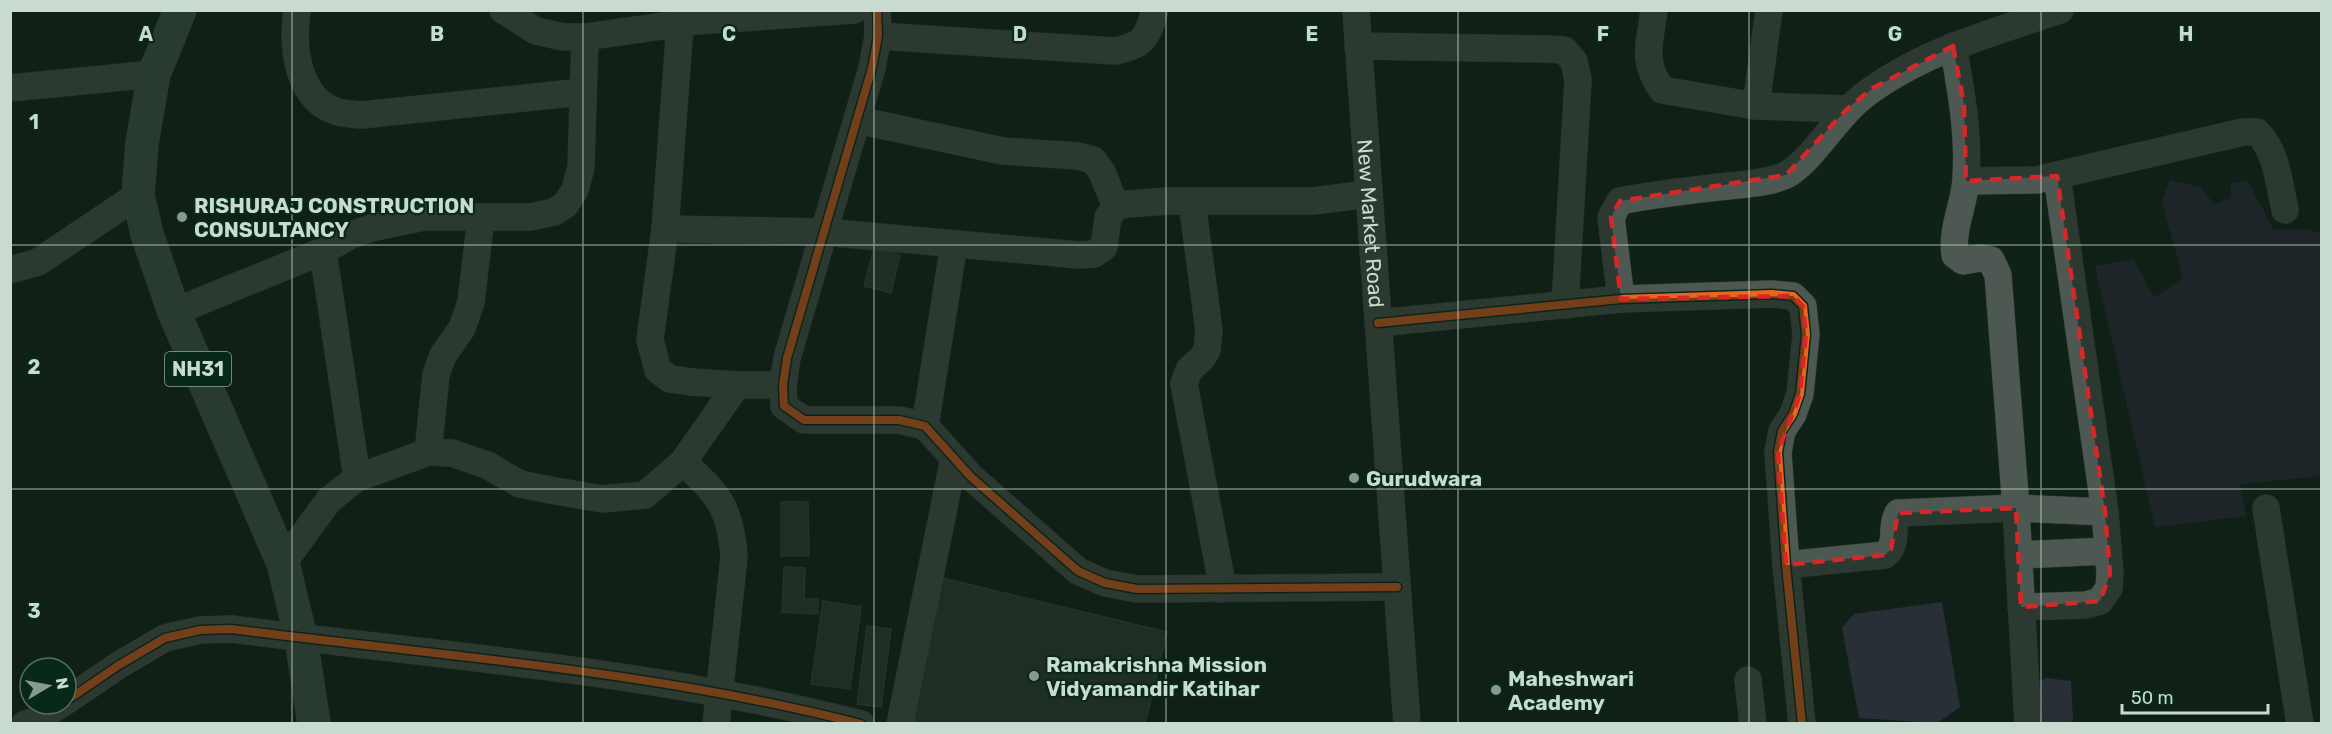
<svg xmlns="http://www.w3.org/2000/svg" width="2332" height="734" viewBox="0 0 2332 734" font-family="Rubik,sans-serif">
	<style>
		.green { fill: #2e2c3f }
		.water { fill: #46415d }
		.building { fill: #303f37; stroke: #3a4841; stroke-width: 1.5 }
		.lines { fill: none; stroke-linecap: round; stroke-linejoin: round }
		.minor-casing { stroke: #303d36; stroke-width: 28 }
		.highway-casing { stroke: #303d36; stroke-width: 34 }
		.minor { stroke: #4c5851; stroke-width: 27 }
		.highway { stroke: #485b51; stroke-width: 33 }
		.cycleway-casing { stroke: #082918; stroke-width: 11 }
		.cycleway { stroke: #eb651d; stroke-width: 8 }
		.marked { fill: none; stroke: #d62828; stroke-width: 4.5; stroke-dasharray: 12 8; stroke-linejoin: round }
		.grid { fill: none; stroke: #c9dbd0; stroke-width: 1.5; stroke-opacity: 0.55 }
		.poi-dot { fill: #889a90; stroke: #082918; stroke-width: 2 }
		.labels { text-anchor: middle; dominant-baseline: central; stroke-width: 4.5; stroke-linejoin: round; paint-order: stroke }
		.shield { fill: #082918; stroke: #8fa699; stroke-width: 1.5 }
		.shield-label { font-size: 20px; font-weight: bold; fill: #c9dbd0 }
		.poi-label { font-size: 21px; font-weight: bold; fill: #c9dbd0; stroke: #082918; text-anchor: start }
		.street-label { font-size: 21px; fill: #c9dbd0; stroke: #082918 }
		.grid-label { font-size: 20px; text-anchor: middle; font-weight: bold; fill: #c9dbd0; stroke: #082918; stroke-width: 4.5; stroke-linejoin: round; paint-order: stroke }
	</style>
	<rect width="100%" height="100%" fill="#102118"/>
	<polygon class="green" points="2170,180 2200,187 2214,204 2231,198 2231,184 2247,180 2274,230 2306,229 2321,233 2322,476 2240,484 2246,516 2155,527 2095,266 2134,259 2154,298 2183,278 2162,202"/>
	<g class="water">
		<polygon points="1942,602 1960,707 1937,723 1859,718 1842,628 1854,614"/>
		<polygon points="2046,678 2071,681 2073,721 2066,723 2035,724 2034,684"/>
	</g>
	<g class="building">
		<polygon points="874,248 900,255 891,293 864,286"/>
		<polygon points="781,502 808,502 809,556 781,556"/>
		<polygon points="784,567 805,568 804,599 818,599 818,614 782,612"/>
		<polygon points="934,576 1167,632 1145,724 912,724"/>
		<polygon points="823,601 861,607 850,689 811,684"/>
		<polygon points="867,626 891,629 881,707 857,704"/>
	</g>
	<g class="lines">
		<defs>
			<g id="minor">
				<path d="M297,10C292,46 296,99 338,112C345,114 354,114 362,115L582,92"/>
				<polyline points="503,10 536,31 563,37 585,37 698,21 854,10"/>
				<polyline points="877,10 878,36 872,68 787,358 783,385 784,406 804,420 899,420 925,426 971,477 1078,571 1105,583 1137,589 1397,587"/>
				<path id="s1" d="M1356,10L1407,724"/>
				<path d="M1654,10C1650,44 1641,60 1662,90L1756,106L1847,109"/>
				<polyline points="680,25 665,229 650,340 658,370 670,379 692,382 737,385 783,385"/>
				<path d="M878,36L1115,51C1144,45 1147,38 1155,10"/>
				<polyline points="1358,46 1546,49 1564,50 1574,61 1578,80 1565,305"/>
				<path d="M1953,46C1961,90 1969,133 1966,178C1965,204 1951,228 1955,255L1963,261L1980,258L1991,260L1998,275L2016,508L2028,724"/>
				<polyline points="10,88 154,74"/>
				<polyline points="1756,106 1769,10"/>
				<polyline points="857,120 1003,151 1078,156 1093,160 1102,172 1116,207"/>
				<path d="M1966,181L2036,180L2243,132H2257C2277,151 2279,184 2285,210"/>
				<polyline points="1192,202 1209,331 1207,350 1202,358 1189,370 1184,384 1223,589"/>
				<polyline points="665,229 824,232 1079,255 1094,254 1104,247 1108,217 1116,207 1128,204 1167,201 1313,201 1369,194"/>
				<polyline points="323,251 357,478"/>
				<polyline points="10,270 38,262 138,195"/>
				<path d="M1621,299L1611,217L1620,201C1655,194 1692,190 1728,186C1746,184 1769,183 1786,175C1811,162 1836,117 1862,97C1919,52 1992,33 2060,10"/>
				<polyline points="174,312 323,251 349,236 371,228 424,217 530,217 554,212 565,205 575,190 581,167 585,37"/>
				<polyline points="1378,323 1621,299 1772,294 1793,296 1803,306 1806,334 1800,394 1793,414 1782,431 1778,452 1786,565 1802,724"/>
				<polyline points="925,426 954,244"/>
				<polyline points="428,452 436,375 442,357 462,328 471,302 481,217"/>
				<path d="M683,462C718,494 731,508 734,557L716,724"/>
				<polyline points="2266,508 2300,724"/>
				<polyline points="2018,555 2108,551"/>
				<polyline points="283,563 329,500 357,478 428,452 452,453 487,465 520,484 550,490 602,499 645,495 683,462 737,385"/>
				<path d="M1786,565L1885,555C1900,542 1889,529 1898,513L2016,508L2105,512"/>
				<polyline points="2021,607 2086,605 2100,601 2109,588 2110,574 2105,512 2057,176"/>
				<polyline points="1748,680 1753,724"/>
				<path d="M66,701L119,665L165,638L200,630L231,629C442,656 655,671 861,724"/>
				<polyline points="25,724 33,722 61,704"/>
				<polyline points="900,724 954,458"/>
			</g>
			<polyline id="highway" points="180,10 154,74 142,143 138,195 147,234 174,312 283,563 301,638 314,724"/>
		</defs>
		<use href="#minor" class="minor-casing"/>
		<use href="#highway" class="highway-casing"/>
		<use href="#minor" class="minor"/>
		<use href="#highway" class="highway"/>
		<defs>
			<g id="cycleway">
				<polyline points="877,10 878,36 872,68 787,358 783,385 784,406 804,420 899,420 925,426 971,477 1078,571 1105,583 1137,589 1397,587"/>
				<polyline points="1378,323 1621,299 1772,294 1793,296 1803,306 1806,334 1800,394 1793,414 1782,431 1778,452 1786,565 1802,724"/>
				<path d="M66,701L119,665L165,638L200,630L231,629C442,656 655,671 861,724"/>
			</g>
		</defs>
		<use href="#cycleway" class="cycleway-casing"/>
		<use href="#cycleway" class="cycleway"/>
	</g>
	<path d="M0 0H2332V734H0ZM1953,46L1964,105L1966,181L2057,176L2105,512L2110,574L2100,601L2021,607L2016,508L1898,513L1891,549L1885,555L1786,565L1778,452L1800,394L1806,334L1803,306L1793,296L1621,299L1611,217L1620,201L1786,175L1847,109L1873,88Z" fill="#102118" fill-opacity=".55" fill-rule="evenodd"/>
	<path class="marked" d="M1953,46L1964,105L1966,181L2057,176L2105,512L2110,574L2100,601L2021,607L2016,508L1898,513L1891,549L1885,555L1786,565L1778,452L1800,394L1806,334L1803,306L1793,296L1621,299L1611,217L1620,201L1786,175L1847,109L1873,88Z"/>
	<path class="grid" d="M292,10V724M583,10V724M874,10V724M1166,10V724M1458,10V724M1749,10V724M2041,10V724M10,245H2322M10,489H2322"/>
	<g class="poi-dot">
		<circle cx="182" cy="217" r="6"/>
		<circle cx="1354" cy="478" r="6"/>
		<circle cx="1034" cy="676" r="6"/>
		<circle cx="1496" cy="690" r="6"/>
	</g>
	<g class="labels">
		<rect class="shield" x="165" y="352" width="66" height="34" rx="4.5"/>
		<g class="shield-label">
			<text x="198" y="369">NH31</text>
		</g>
		<g class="poi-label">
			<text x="194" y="205">RISHURAJ CONSTRUCTION<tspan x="194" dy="24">CONSULTANCY</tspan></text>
			<text x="1366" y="478">Gurudwara</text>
			<text x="1046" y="664">Ramakrishna Mission<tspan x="1046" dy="24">Vidyamandir Katihar</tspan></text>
			<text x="1508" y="678">Maheshwari<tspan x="1508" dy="24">Academy</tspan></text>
		</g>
		<g class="street-label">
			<text stroke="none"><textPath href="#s1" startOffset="214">New Market Road</textPath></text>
		</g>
	</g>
	<g class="grid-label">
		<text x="146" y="41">A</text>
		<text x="437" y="41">B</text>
		<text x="729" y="41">C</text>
		<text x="1020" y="41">D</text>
		<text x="1312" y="41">E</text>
		<text x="1603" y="41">F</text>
		<text x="1895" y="41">G</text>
		<text x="2186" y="41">H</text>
		<text x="34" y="129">1</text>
		<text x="34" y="374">2</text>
		<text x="34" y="618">3</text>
	</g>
	<rect width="2332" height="734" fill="none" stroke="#c9dbd0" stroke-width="24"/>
	<g transform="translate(48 686) rotate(80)"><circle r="28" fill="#082918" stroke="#557062" stroke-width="1.5"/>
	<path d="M0-4.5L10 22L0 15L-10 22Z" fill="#889a90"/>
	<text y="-9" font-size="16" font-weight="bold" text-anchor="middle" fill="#c9dbd0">N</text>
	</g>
	<path d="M2122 704v9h146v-9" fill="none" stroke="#c9dbd0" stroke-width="3"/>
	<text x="2131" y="704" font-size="18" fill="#c9dbd0" stroke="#082918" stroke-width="4.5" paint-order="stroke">50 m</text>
</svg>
